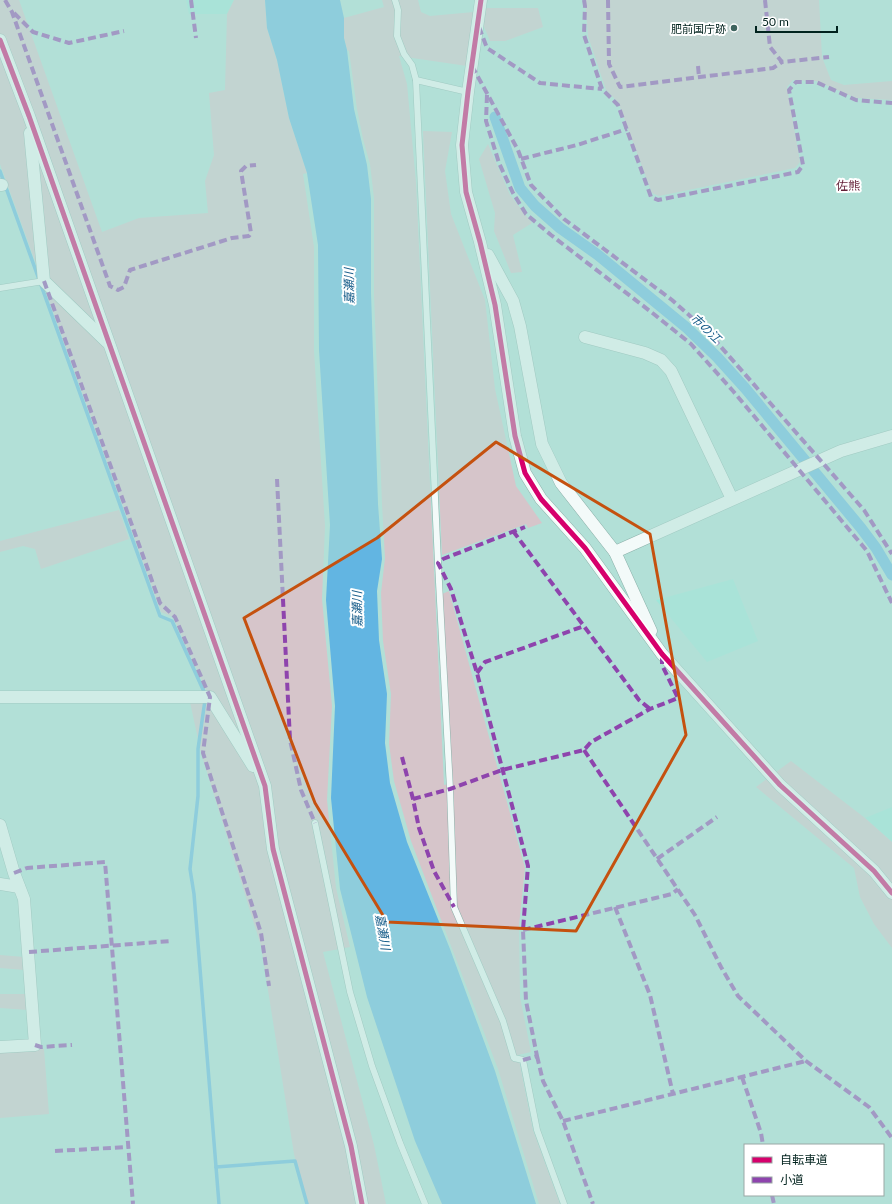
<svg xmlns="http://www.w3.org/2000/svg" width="892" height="1204" viewBox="0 0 892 1204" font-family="Lato,'Noto Sans JP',sans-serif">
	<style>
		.built { fill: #9ee7da }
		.green { fill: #d6c5ca }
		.water { fill: #62b5e2 }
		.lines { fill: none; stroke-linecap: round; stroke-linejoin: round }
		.stream { stroke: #62b5e2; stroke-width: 3.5 }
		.canal { stroke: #62b5e2; stroke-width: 11 }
		.service-casing { stroke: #8bb0a9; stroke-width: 7 }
		.minor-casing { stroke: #8bb0a9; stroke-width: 13 }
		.service { stroke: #f3faf9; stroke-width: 6 }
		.minor { stroke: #f3faf9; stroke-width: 12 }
		.quiet { stroke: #8e44ad; stroke-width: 4; stroke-dasharray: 8 4; stroke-linecap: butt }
		.cycleway-casing { stroke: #fff; stroke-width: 8 }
		.cycleway { stroke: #d6006c; stroke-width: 5 }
		.marked { fill: none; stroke: #c5510f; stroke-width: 3; stroke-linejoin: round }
		.poi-dot { fill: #3e645e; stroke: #fff; stroke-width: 1.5 }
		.labels { text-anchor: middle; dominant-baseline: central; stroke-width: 4; stroke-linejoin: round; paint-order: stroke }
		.poi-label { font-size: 11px; fill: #00221d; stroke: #fff; text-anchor: end }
		.neighbourhood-label { font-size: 12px; fill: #631f37; stroke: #fff }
		.water-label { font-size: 12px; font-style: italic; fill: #165c89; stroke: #fff }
	</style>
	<rect width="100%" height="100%" fill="#b2e0d7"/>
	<g class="built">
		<polygon points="186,0 234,0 227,14 189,14"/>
		<polygon points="733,579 758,641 707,662 656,600"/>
		<polygon points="892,807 892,842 865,818"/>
	</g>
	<g class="green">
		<polygon points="0,0 19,0 102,232 139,218 208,213 205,181 214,155 209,93 225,90 227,14 234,0 265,0 267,28 277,60 289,118 307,173 303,174 314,247 314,351 325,526 322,599 332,706 327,800 336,888 350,947 323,952 374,1145 386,1204 306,1204 294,1154 261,946 201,753 190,702 207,692 173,617 161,612 0,164"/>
		<polygon points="382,0 418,0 421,12 430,16 474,12 467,66 399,56 407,84 416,183 444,785 452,783 442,594 449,591 525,868 519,926 520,997 531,1052 518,1055 533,1130 560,1204 539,1204 498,1069 411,841 394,781 389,744 391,694 383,641 381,593 385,558 382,504 374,294 374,198 370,164 363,139 357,109 349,51 347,50 344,38 344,18 384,7"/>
		<polygon points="585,0 819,0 822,57 831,80 844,85 892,81 892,100 856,98 816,81 793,80 787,87 800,162 795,168 659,196 652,193 618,102 606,90 588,36"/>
		<polygon points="483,8 538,8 543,27 505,41 490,41 483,24"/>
		<polygon points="423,131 452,132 445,171 451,214 485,300 495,389 516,486 542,523 528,528 526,524 442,555"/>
		<polygon points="488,144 510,195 532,223 513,235 522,272 511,273 494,231 495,213 479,159"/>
		<polygon points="119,510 129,539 41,569 35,549 23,546 0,552 0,541"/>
		<polygon points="791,761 865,818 892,842 892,948 874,924 860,897 854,868 756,787"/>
		<polygon points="0,955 24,957 25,970 0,968"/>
		<polygon points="0,994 27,994 28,1010 0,1008"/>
		<polygon points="44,1049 49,1114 0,1118 0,1052"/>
	</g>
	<polygon class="water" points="265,0 340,0 344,18 344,38 347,50 354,109 367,165 371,199 371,293 378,504 382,559 377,591 379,640 387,694 385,743 390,783 407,842 450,949 495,1071 536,1204 442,1204 415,1141 367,997 340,889 331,798 335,706 326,600 330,525 319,350 318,245 307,173 289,118 277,60 267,28"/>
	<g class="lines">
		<g class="stream">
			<polyline points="0,171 160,616 172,621 205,694"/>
			<polyline points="205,700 198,749 198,796 190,869 194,894 219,1204"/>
			<polyline points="216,1167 295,1161 307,1204"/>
		</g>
		<polyline class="canal" points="495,117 520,188 535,206 560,228 598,255 687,328 717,357 745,388 861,528 876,548 892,575"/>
		<defs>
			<g id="service">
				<polyline points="395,0 398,10 397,36 404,54 412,65 416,80 468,92"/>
				<polyline points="416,80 438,563 450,789 454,907 503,1021 514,1058 523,1060 537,1130 564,1204"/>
				<polyline points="0,288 44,281"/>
				<polyline points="315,823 350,992 372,1066 400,1143 425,1204"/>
			</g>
			<g id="minor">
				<polyline points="481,0 468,92 462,145 466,192 480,242 495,305 515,436 525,473 541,499 585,548 662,654 780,785 874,871 892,893"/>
				<polyline points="0,40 29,116 265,786 273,849 351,1146 362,1204"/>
				<polyline points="30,133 44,281 107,342"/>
				<polyline points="0,185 2,185"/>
				<polyline points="488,255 513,301 520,326 542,444 561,483 615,552"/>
				<polyline points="585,337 645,353 661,360 671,371 732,499"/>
				<polyline points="651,631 615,552 841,451 892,436"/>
				<polyline points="0,697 210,697 253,766"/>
				<polyline points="0,825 14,873 24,899 35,1045 0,1047"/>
				<polyline points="0,884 19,887"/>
			</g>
		</defs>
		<use href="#service" class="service-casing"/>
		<use href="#minor" class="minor-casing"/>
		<use href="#service" class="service"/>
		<use href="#minor" class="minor"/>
		<g class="quiet">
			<polyline points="5,0 12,12 110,286 118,290 124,287 130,270 232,238 249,236 251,233 241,171 246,166 256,165"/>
			<polyline points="191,0 196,38"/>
			<polyline points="584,0 585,6 584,35 602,89 618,105 651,197 658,200 798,172 803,165 789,90 796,82 816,82 856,100 892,103"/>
			<polyline points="608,0 609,64 620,87 773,68 782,62"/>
			<polyline points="765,0 770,47 782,62 829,57"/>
			<polyline points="14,13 33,32 69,43 124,31"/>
			<polyline points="479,27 487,48 540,83 602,89"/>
			<polyline points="472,66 518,150 531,185 564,219 672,300 707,331 864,510 892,554"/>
			<polyline points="698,66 699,77"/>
			<polyline points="487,95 486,121 499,163 513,193 526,214 551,235 655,315 691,344 733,391 867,551 892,603"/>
			<polyline points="521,159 577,145 627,129"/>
			<polyline points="44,281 160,603 175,617 210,697 203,753 261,933 269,986"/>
			<polyline points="277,479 290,740 301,790 315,823"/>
			<polyline points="513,531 639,700 650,709"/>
			<polyline points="477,673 485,662 584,626"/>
			<polyline points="584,750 695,915 721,967 738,996 806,1061 869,1107 892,1138"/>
			<polyline points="402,757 413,799 419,828 434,871 454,907"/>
			<polyline points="413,799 450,789 502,770 584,750 591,742 650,709 678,698 662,665 662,654"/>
			<polyline points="657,859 717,817"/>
			<polyline points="14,873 27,868 105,862 133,1204"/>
			<polyline points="615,907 650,995 673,1094"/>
			<polyline points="523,930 672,894 678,889"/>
			<polyline points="29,952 171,941"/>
			<polyline points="35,1045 41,1047 72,1045"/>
			<polyline points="537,1056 543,1081 563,1121 593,1204"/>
			<polyline points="523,1060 537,1056 526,1001 523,930 528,866 477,673 451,589 438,563 443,559 525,527"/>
			<polyline points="742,1077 761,1133 763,1145"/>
			<polyline points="563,1121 806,1061"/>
			<polyline points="55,1151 128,1147"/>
			<polyline points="772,1195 774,1204"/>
		</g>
		<defs>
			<g id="cycleway">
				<polyline points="481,0 468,92 462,145 466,192 480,242 495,305 515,436 525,473 541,499 585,548 662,654 780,785 874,871 892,893"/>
				<polyline points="0,40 29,116 265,786 273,849 351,1146 362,1204"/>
			</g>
		</defs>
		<use href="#cycleway" class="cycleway-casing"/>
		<use href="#cycleway" class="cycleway"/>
	</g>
	<path d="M0 0H892V1204H0ZM496,442L650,534L686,735L576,931L387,922L315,803L244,618L377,538Z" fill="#b2e0d7" fill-opacity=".55" fill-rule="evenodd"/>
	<path class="marked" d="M496,442L650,534L686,735L576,931L387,922L315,803L244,618L377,538Z"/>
	<circle class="poi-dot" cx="734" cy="28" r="4"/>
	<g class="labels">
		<g class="poi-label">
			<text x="726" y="28">肥前国庁跡</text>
		</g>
		<g class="neighbourhood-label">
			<text x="848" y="185">佐熊</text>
		</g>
		<g class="water-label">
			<text transform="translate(349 286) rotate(-91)">嘉瀬川</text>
			<text transform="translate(706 328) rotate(43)">市の江</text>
			<text transform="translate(357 609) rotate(-91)">嘉瀬川</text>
			<text transform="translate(383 932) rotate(80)">嘉瀬川</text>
		</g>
	</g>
	<rect x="744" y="1144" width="140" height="52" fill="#ffffff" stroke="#99a7a5"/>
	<rect x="752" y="1157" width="20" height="6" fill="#d6006c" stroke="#99a7a5"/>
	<text x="780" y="1164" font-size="12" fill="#00221d">自転車道</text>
	<rect x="752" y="1177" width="20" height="6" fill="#8e44ad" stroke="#99a7a5"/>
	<text x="780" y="1184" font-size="12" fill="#00221d">小道</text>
	<path d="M756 26v6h81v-6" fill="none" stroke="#00221d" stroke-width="2"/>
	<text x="762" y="26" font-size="12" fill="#00221d" stroke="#ffffff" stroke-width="3" paint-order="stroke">50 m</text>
</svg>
